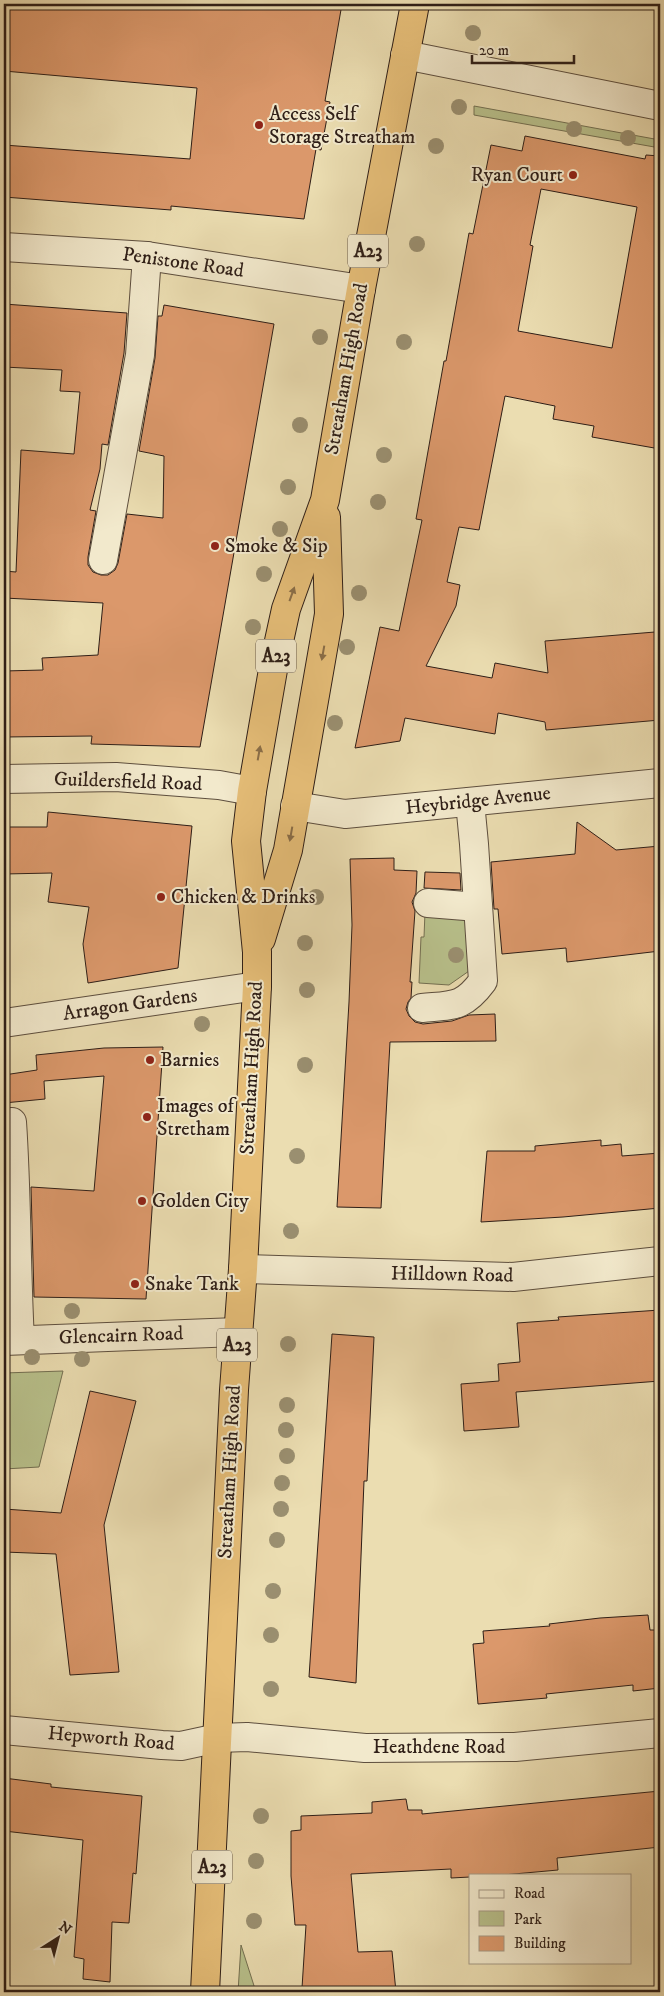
<svg xmlns="http://www.w3.org/2000/svg" width="664" height="1996" viewBox="0 0 664 1996" font-family="'IM FELL DW Pica',serif">
	<style>
		.green { fill: #b8c08b; stroke: #736f51 }
		.building { fill: #db986b; stroke: #2e1e17; fill-rule: evenodd }
		.lines { fill: none; stroke-linecap: round; stroke-linejoin: round }
		.minor-casing { stroke: #5d4e3e; stroke-width: 30 }
		.highway-casing { stroke: #2e1e17; stroke-width: 30 }
		.minor { stroke: #f2e9cc; stroke-width: 28 }
		.highway { stroke: #e6be78; stroke-width: 28 }
		.tree { fill: #9a8f70 }
		.oneway { fill: #8a6e48 }
		.poi-dot { fill: #8f2418; stroke: #f2e9cc; stroke-width: 2 }
		.labels { text-anchor: middle; dominant-baseline: central; stroke-width: 4; stroke-linejoin: round; paint-order: stroke }
		.shield { fill: #f2e9cc; stroke: #695b4d; stroke-width: 1 }
		.shield-label { font-size: 19px; font-weight: bold; fill: #2e1e17 }
		.poi-label { font-size: 20px; fill: #2e1e17; stroke: #f2e9cc; text-anchor: start }
		.street-label { font-size: 20px; fill: #2e1e17; stroke: #f2e9cc }
	</style>
	<rect width="100%" height="100%" fill="#ebddb1"/>
	<filter id="stains"><feTurbulence type="fractalNoise" baseFrequency=".004" numOctaves="4"/><feColorMatrix values="0 0 0 0 .2 0 0 0 0 .09 0 0 0 0 .02 0 0 0 .5 -.17"/></filter>
	<radialGradient id="worn" r=".72"><stop offset=".6" stop-color="#630" stop-opacity="0"/><stop offset="1" stop-color="#630" stop-opacity=".3"/></radialGradient>
	<g class="green">
		<polygon points="474,106 660,140 660,148 474,115"/>
		<polygon points="425,912 470,915 469,971 449,985 419,983 421,937 424,937"/>
		<polygon points="63,1371 39,1467 4,1469 4,1373"/>
		<polygon points="241,1945 256,1992 238,1992"/>
	</g>
	<g class="building">
		<polygon points="4,4 342,4 325,101 330,102 321,150 316,149 304,219 171,206 171,210 4,197 4,145 190,159 197,88 4,71"/>
		<path d="M525,136L645,159L646,155L660,156V449L592,437L594,426L553,419L555,406L505,396L479,530L459,527L447,582L460,585L456,606L426,666L492,678L495,663L548,673L545,641L655,632L658,673H660V720L546,730L545,722L498,713L495,734L405,718L400,741L355,748L380,627L399,631L422,520L416,519L444,361H446L469,233L473,234L491,145L522,151ZM541,189L637,207L612,348L518,331L533,246L530,245Z"/>
		<polygon points="4,304 127,313 124,353 108,445 102,444 100,469 90,510 96,511 88,557 88,565 93,572 101,575 108,575 115,570 118,563 127,514 163,518 164,456 139,451 155,358 158,316 162,316 164,305 274,324 200,747 91,744 92,736 4,737 4,671 43,670 42,658 98,655 103,603 4,598 4,571 16,572 21,450 74,454 80,392 60,391 62,370 4,367"/>
		<polygon points="48,812 192,826 178,968 88,983 83,944 89,907 48,902 52,873 4,874 4,827 47,827"/>
		<polygon points="577,822 616,850 660,846 660,951 567,962 566,948 502,954 498,909 494,909 491,862 575,854"/>
		<polygon points="394,858 394,870 417,871 416,893 412,902 415,911 410,982 412,982 411,998 408,1002 406,1009 409,1016 415,1022 423,1024 452,1021 469,1015 495,1014 496,1041 390,1042 381,1208 337,1207 349,1002 352,925 350,859"/>
		<polygon points="425,872 460,873 461,890 424,888"/>
		<polygon points="163,1047 146,1299 34,1297 31,1187 94,1191 104,1076 44,1081 45,1099 4,1103 4,1075 37,1070 36,1055 104,1048"/>
		<polygon points="601,1140 601,1146 621,1144 622,1156 660,1153 660,1208 563,1217 481,1222 487,1151 535,1151 535,1146"/>
		<polygon points="660,1310 660,1381 516,1392 519,1427 464,1431 461,1384 499,1381 498,1364 520,1362 517,1323 559,1320 558,1317"/>
		<polygon points="332,1334 374,1337 367,1481 364,1481 356,1683 309,1677"/>
		<polygon points="90,1391 136,1401 104,1525 119,1672 70,1675 56,1554 4,1552 4,1509 61,1513"/>
		<polygon points="648,1615 650,1630 660,1630 660,1688 633,1691 633,1685 546,1694 547,1698 478,1704 473,1644 484,1643 483,1631 550,1626 549,1624 600,1618"/>
		<polygon points="4,1778 51,1784 51,1787 142,1796 136,1874 133,1873 129,1923 112,1922 110,1982 83,1979 84,1959 74,1957 83,1840 4,1831"/>
		<polygon points="660,1791 660,1847 557,1858 558,1870 503,1875 470,1875 470,1877 451,1878 451,1869 351,1874 358,1952 392,1951 396,1992 315,1992 315,1988 302,1988 306,1925 295,1925 291,1876 291,1831 301,1830 301,1816 372,1813 372,1802 406,1799 408,1810 422,1810 422,1814"/>
	</g>
	<g class="lines">
		<defs>
			<g id="minor">
				<polyline points="405,55 660,106"/>
				<polyline points="4,247 147,256 361,289"/>
				<polyline points="103,560 140,355 147,256"/>
				<polyline points="4,779 116,777 219,785 252,791"/>
				<polyline points="295,806 345,814 660,783"/>
				<polyline points="428,903 478,907"/>
				<path d="M422,1008C453,1005 463,1008 483,981L474,844L470,802"/>
				<polyline points="4,1023 257,986"/>
				<path d="M12,1122C17,1194 16,1267 20,1340"/>
				<polyline points="243,1269 513,1277 660,1261"/>
				<polyline points="4,1341 237,1332"/>
				<polyline points="4,1730 162,1745 181,1746 218,1738 247,1737 365,1748 515,1747 660,1733"/>
			</g>
			<g id="highway">
				<polyline points="261,939 288,850 327,626 329,614 326,517"/>
				<polyline points="205,1992 234,1390 243,1269 257,986 257,952 246,841 252,791 274,664 286,609 325,500 361,289 415,4"/>
			</g>
		</defs>
		<use href="#minor" class="minor-casing"/>
		<use href="#highway" class="highway-casing"/>
		<use href="#minor" class="minor"/>
		<use href="#highway" class="highway"/>
	</g>
	<g class="tree">
		<circle cx="473" cy="33" r="8"/>
		<circle cx="459" cy="107" r="8"/>
		<circle cx="574" cy="129" r="8"/>
		<circle cx="628" cy="138" r="8"/>
		<circle cx="436" cy="146" r="8"/>
		<circle cx="417" cy="244" r="8"/>
		<circle cx="320" cy="337" r="8"/>
		<circle cx="404" cy="342" r="8"/>
		<circle cx="300" cy="425" r="8"/>
		<circle cx="384" cy="455" r="8"/>
		<circle cx="288" cy="487" r="8"/>
		<circle cx="378" cy="502" r="8"/>
		<circle cx="280" cy="529" r="8"/>
		<circle cx="264" cy="574" r="8"/>
		<circle cx="359" cy="593" r="8"/>
		<circle cx="253" cy="627" r="8"/>
		<circle cx="347" cy="647" r="8"/>
		<circle cx="335" cy="723" r="8"/>
		<circle cx="316" cy="897" r="8"/>
		<circle cx="305" cy="943" r="8"/>
		<circle cx="456" cy="955" r="8"/>
		<circle cx="307" cy="990" r="8"/>
		<circle cx="202" cy="1024" r="8"/>
		<circle cx="305" cy="1065" r="8"/>
		<circle cx="297" cy="1156" r="8"/>
		<circle cx="291" cy="1231" r="8"/>
		<circle cx="72" cy="1311" r="8"/>
		<circle cx="288" cy="1344" r="8"/>
		<circle cx="32" cy="1357" r="8"/>
		<circle cx="82" cy="1359" r="8"/>
		<circle cx="287" cy="1405" r="8"/>
		<circle cx="286" cy="1430" r="8"/>
		<circle cx="287" cy="1456" r="8"/>
		<circle cx="282" cy="1483" r="8"/>
		<circle cx="281" cy="1509" r="8"/>
		<circle cx="277" cy="1540" r="8"/>
		<circle cx="273" cy="1591" r="8"/>
		<circle cx="271" cy="1635" r="8"/>
		<circle cx="271" cy="1689" r="8"/>
		<circle cx="261" cy="1816" r="8"/>
		<circle cx="256" cy="1861" r="8"/>
		<circle cx="254" cy="1921" r="8"/>
	</g>
	<defs><path id="oneway-solid" d="M-6-.8H1V-3.2L6.5 0L1 3.2V.8H-6Z" transform="scale(1.25)"/></defs>
	<g class="oneway">
		<use href="#oneway-solid" transform="translate(292 594) rotate(-70)"/>
		<use href="#oneway-solid" transform="translate(323 653) rotate(100)"/>
		<use href="#oneway-solid" transform="translate(259 753) rotate(-80)"/>
		<use href="#oneway-solid" transform="translate(291 834) rotate(100)"/>
	</g>
	<g class="poi-dot">
		<circle cx="259" cy="125" r="5"/>
		<circle cx="573" cy="175" r="5"/>
		<circle cx="215" cy="546" r="5"/>
		<circle cx="161" cy="897" r="5"/>
		<circle cx="150" cy="1060" r="5"/>
		<circle cx="147" cy="1117" r="5"/>
		<circle cx="142" cy="1201" r="5"/>
		<circle cx="135" cy="1284" r="5"/>
	</g>
	<g class="labels">
		<g class="shield">
			<rect x="348" y="234.5" width="40" height="33" rx="4"/>
			<rect x="256" y="639.5" width="40" height="33" rx="4"/>
			<rect x="217" y="1328.5" width="40" height="33" rx="4"/>
			<rect x="192" y="1850.5" width="40" height="33" rx="4"/>
		</g>
		<g class="shield-label">
			<text x="368" y="251">A23</text>
			<text x="276" y="656">A23</text>
			<text x="237" y="1345">A23</text>
			<text x="212" y="1867">A23</text>
		</g>
		<g class="poi-label">
			<text x="269" y="114">Access Self<tspan x="269" dy="23">Storage Streatham</tspan></text>
			<text x="563" y="175" text-anchor="end">Ryan Court</text>
			<text x="225" y="546">Smoke &amp; Sip</text>
			<text x="171" y="897">Chicken &amp; Drinks</text>
			<text x="160" y="1060">Barnies</text>
			<text x="157" y="1106">Images of<tspan x="157" dy="23">Stretham</tspan></text>
			<text x="152" y="1201">Golden City</text>
			<text x="145" y="1284">Snake Tank</text>
		</g>
		<g class="street-label">
			<text transform="translate(183 263) rotate(8)">Penistone Road</text>
			<text transform="translate(347 369) rotate(-80)">Streatham High Road</text>
			<text transform="translate(128 782) rotate(2)">Guildersfield Road</text>
			<text transform="translate(478 801) rotate(-6)">Heybridge Avenue</text>
			<text transform="translate(130 1005) rotate(-8)">Arragon Gardens</text>
			<text transform="translate(252 1068) rotate(-87)">Streatham High Road</text>
			<text transform="translate(452 1275) rotate(1)">Hilldown Road</text>
			<text transform="translate(121 1336) rotate(-2)">Glencairn Road</text>
			<text transform="translate(230 1472) rotate(-87)">Streatham High Road</text>
			<text transform="translate(111 1739) rotate(5)">Hepworth Road</text>
			<text x="439" y="1747">Heathdene Road</text>
		</g>
	</g>
	<rect width="664" height="1996" fill="none" stroke="#ebddb1" stroke-width="20"/>
	<rect x="5" y="5" width="654" height="1986" fill="none" stroke="#2e1e17" stroke-width="2.5"/>
	<rect x="10" y="10" width="644" height="1976" fill="none" stroke="#2e1e17"/>
	<rect x="469" y="1874" width="162" height="90" fill="#f2e9cc" stroke="#a49884"/>
	<rect x="479" y="1890" width="25" height="8" fill="#f2e9cc" stroke="#a49884"/>
	<text x="514" y="1898" font-size="15" fill="#2e1e17">Road</text>
	<rect x="479" y="1911" width="25" height="15" fill="#b8c08b" stroke="#a49884"/>
	<text x="514" y="1924" font-size="15" fill="#2e1e17">Park</text>
	<rect x="479" y="1936" width="25" height="15" fill="#db986b" stroke="#a49884"/>
	<text x="514" y="1948" font-size="15" fill="#2e1e17">Building</text>
	<g transform="translate(58 1938) rotate(36)" stroke="#f2e9cc" stroke-width="4" paint-order="stroke">
	<path d="M0-4L9 19L0 12L-9 19Z" fill="#2e1e17"/>
	<text y="-8" font-size="14" font-weight="bold" text-anchor="middle" fill="#2e1e17">N</text>
	</g>
	<path d="M472 55v8h102v-8" fill="none" stroke="#2e1e17" stroke-width="2.5"/>
	<text x="479" y="55" font-size="15" fill="#2e1e17" stroke="#f2e9cc" stroke-width="4" paint-order="stroke">20 m</text>
	<rect width="100%" height="100%" filter="url(#stains)"/>
	<rect width="100%" height="100%" fill="url(#worn)"/>
</svg>
